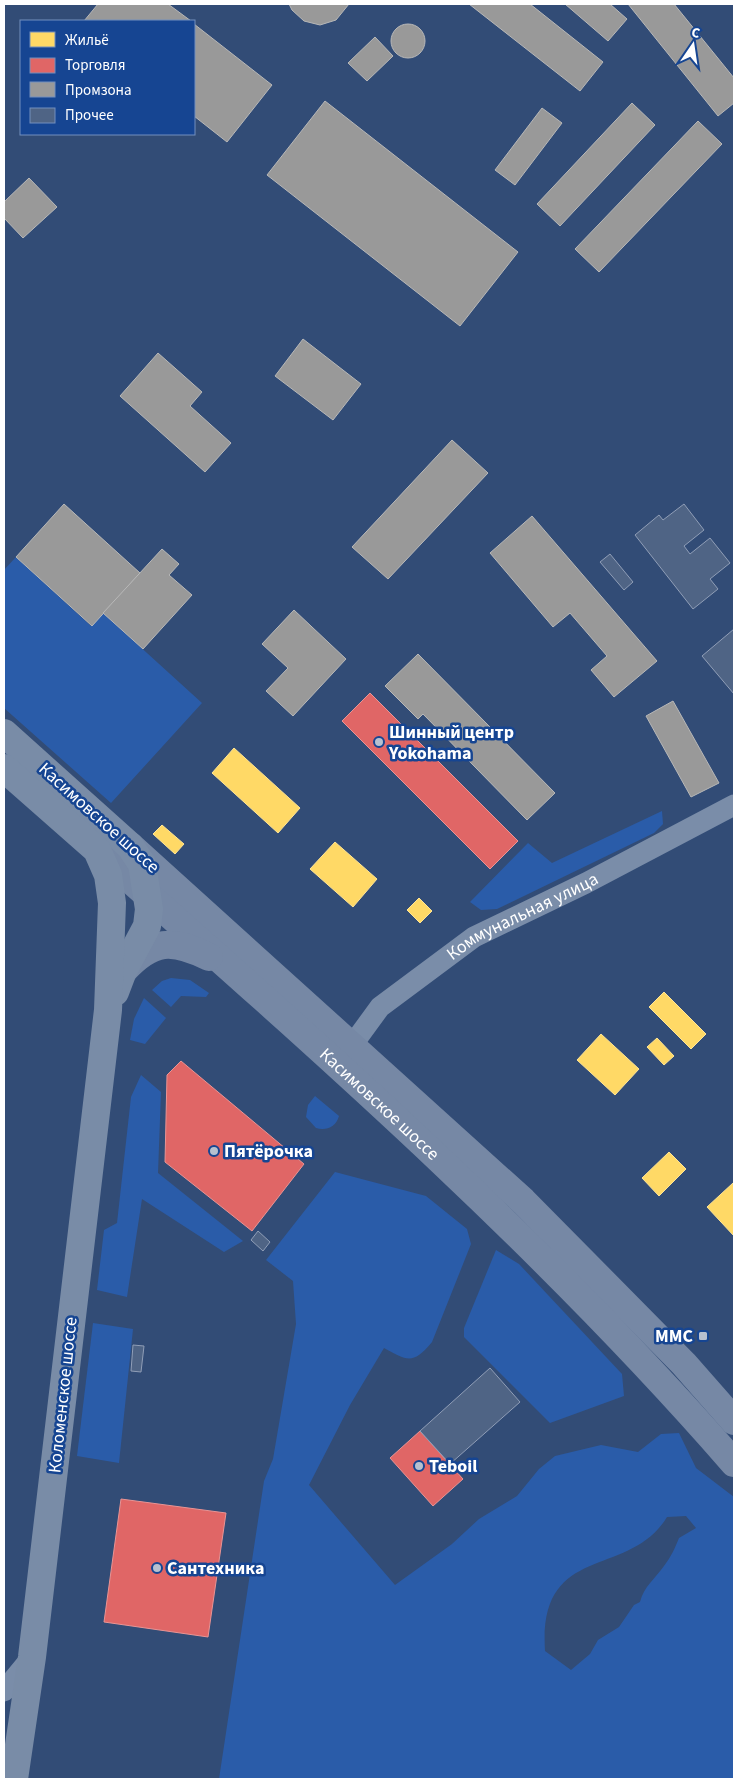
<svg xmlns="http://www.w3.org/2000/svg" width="738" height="1783" viewBox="0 0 738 1783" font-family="'Source Sans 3',sans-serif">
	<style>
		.green { fill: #2a5ca9; fill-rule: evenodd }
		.homes { fill: #ffd966; stroke: #ffe494 }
		.shops { fill: #e06666; stroke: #e99494 }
		.industry { fill: #999; stroke: #b8b8b8 }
		.building { fill: #4f6485; stroke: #909eb7 }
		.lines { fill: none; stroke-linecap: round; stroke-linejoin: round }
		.minor { stroke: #7a8da9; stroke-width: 21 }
		.secondary { stroke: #7688a5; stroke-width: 28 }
		.primary { stroke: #798ca7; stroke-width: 28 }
		.poi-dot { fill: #b7c0cf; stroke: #164592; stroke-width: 2 }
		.labels { text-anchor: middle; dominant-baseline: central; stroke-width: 5; stroke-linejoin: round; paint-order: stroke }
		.poi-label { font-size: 18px; font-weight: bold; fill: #fff; stroke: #164592; text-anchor: start }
		.street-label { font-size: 18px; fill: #fff; stroke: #164592 }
	</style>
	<rect width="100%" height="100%" fill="#324c76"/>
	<g class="green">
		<polygon points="16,557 91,626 103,613 202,703 111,803 4,708 4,570"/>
		<polygon points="662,811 663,824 654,833 497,909 481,910 470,902 528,843 552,863"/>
		<polygon points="171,978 190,980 209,993 206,997 181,996 171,1007 152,990 162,981"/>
		<polygon points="144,998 166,1018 145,1044 130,1040 134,1019"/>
		<polygon points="141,1075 161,1092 158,1173 243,1241 224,1252 142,1199 127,1297 97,1290 104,1230 117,1223 131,1097"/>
		<path d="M315,1096L339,1116C336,1127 326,1131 316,1128L306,1117L308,1105Z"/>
		<path d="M335,1172L426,1196L467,1229L471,1244L432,1342C412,1366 407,1360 384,1348L350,1405L309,1485L395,1585L452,1544L479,1519L517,1496L539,1469L555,1456L601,1445L638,1452L661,1434L679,1433L696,1468L734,1497V1779H219L264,1481L273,1459L296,1324L293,1281L266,1260ZM686,1516L696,1528L679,1538C675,1548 671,1557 664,1566C655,1579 644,1586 640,1602L634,1605L619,1627L598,1640L590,1654L571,1670L545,1651C538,1541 629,1580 667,1517Z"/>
		<polygon points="496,1250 519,1264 622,1374 624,1396 550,1423 464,1337 464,1328"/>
		<polygon points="93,1323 133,1329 119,1463 77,1456"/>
	</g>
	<g class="homes">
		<polygon points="234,748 300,808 278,833 212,773"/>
		<polygon points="162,825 184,844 175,854 153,834"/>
		<polygon points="335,842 377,879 353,907 310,869"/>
		<polygon points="419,898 432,911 420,923 407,910"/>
		<polygon points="664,992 706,1034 691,1049 649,1007"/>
		<polygon points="601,1034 639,1069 615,1095 577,1060"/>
		<polygon points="657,1038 674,1056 664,1065 647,1047"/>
		<polygon points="669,1152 686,1169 659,1196 642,1178"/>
		<polygon points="733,1183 734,1185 734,1236 707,1207"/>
	</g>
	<g class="shops">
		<polygon points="370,693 518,841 490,869 342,721"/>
		<polygon points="181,1061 304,1164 252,1231 165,1162 167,1075"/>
		<polygon points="420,1431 463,1479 433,1506 390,1458"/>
		<polygon points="121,1499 226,1513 208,1637 104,1622"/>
	</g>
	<g class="industry">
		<polygon points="98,4 168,4 191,21 84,21"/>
		<polygon points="289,4 349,4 336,20 320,25 304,21 292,10"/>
		<polygon points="469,4 530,4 603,62 580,91"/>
		<polygon points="565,4 610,4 627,19 608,41"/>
		<polygon points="628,4 674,4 734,78 734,103 718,116"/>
		<circle cx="408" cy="41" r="17"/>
		<polygon points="194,24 272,85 227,142 194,116"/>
		<polygon points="375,37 393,56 367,81 348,63"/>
		<polygon points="325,101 518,252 460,326 267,175"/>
		<polygon points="632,103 655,125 560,226 537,204"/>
		<polygon points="542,108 562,123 515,185 495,170"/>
		<polygon points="698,121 722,144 599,272 575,249"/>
		<polygon points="29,178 57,207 23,238 4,218 4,202"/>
		<polygon points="303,339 361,384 333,420 275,376"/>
		<polygon points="158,353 202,392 190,406 231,443 205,472 120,396"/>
		<polygon points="452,440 488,473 388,579 352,547"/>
		<polygon points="64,504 140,573 92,626 16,557"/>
		<polygon points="532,516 657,661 614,697 591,670 607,656 570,613 553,627 490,553"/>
		<polygon points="162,549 179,564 169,575 192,595 143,649 103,613"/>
		<polygon points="294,610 346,659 293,716 266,691 288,668 262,644"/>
		<polygon points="418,654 555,793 527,820 423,714 418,719 385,686"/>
		<polygon points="673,701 719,783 691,797 646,716"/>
	</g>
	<g class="building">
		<polygon points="684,504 704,530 684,546 690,554 710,538 730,563 710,579 718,589 693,609 635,535 659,515 663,520"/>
		<polygon points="610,554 633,582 624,590 600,562"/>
		<polygon points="734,629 734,694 702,656"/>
		<polygon points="258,1231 270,1242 263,1251 251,1240"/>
		<polygon points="133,1345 144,1346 141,1372 131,1371"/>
		<polygon points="490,1368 520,1402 450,1464 420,1431"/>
	</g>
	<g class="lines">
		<g class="minor">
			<path id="s1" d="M342,1059L380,1007L474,937L586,883L734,805"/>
			<polyline points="4,1691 32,1657"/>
		</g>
		<g class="secondary">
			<polyline points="130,846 523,1201 684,1364 734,1421"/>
			<path id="s2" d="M97,850C318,1046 540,1240 734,1463"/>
			<path d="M124,970C153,939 172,939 209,957"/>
		</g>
		<g class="primary">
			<polyline points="4,733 130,846 142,864 149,909 147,926 123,971 115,992"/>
			<polyline points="4,768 97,850 108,875 112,903 108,1010 32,1657 14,1779"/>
		</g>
	</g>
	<g class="poi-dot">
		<circle cx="379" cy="742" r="5"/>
		<circle cx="214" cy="1151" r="5"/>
		<rect x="698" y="1331" width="10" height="10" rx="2.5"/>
		<circle cx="419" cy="1466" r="5"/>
		<circle cx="157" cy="1568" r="5"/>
	</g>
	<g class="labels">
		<g class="poi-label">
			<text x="389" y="732">Шинный центр<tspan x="389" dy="21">Yokohama</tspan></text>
			<text x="224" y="1151">Пятёрочка</text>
			<text x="693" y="1336" text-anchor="end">ММС</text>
			<text x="429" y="1466">Teboil</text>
			<text x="167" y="1568">Сантехника</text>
		</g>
		<g class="street-label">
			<text transform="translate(99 818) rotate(42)">Касимовское шоссе</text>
			<text stroke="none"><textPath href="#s1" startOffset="234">Коммунальная улица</textPath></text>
			<text stroke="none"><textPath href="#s2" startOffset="380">Касимовское шоссе</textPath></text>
			<text transform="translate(63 1395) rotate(-84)">Коломенское шоссе</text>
		</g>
	</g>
	<rect width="738" height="1783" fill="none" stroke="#ffffff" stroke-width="10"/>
	<rect x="20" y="20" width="175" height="115" fill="#164592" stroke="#738fbe"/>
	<rect x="30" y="32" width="25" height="15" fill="#ffd966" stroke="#738fbe"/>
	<text x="65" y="45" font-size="15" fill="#ffffff">Жильё</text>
	<rect x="30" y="58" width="25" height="15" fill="#e06666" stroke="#738fbe"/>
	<text x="65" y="70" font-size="15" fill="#ffffff">Торговля</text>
	<rect x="30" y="82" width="25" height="15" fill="#999999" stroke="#738fbe"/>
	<text x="65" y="95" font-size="15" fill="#ffffff">Промзона</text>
	<rect x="30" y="108" width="25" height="15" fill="#4f6485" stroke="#738fbe"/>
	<text x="65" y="120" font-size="15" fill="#ffffff">Прочее</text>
	<g transform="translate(693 45) rotate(13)" stroke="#164592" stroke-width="4" paint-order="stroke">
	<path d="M0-4L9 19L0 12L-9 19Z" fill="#ffffff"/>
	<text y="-8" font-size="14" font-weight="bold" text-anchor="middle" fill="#ffffff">С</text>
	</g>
</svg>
